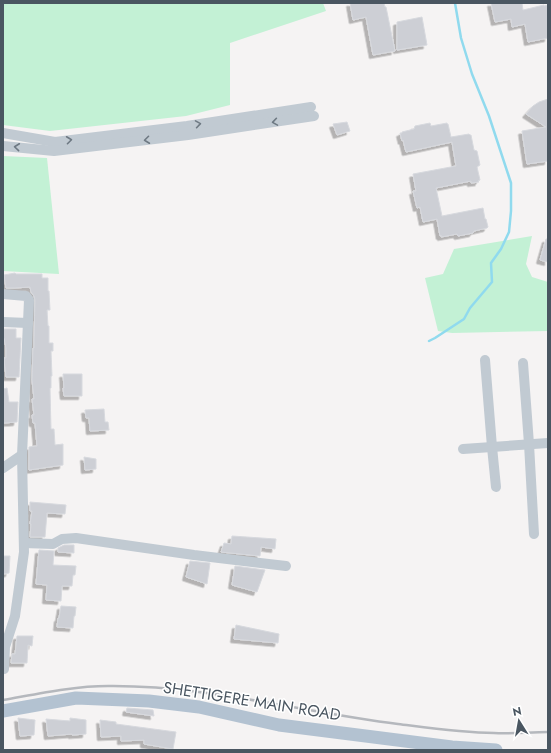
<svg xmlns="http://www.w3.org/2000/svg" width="551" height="753" viewBox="0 0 551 753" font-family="Jost,sans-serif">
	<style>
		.green { fill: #c3f1d5 }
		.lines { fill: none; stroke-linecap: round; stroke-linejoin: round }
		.stream { stroke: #90daee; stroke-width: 2.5 }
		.building { fill: #cdcfd5; stroke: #d7d9de; filter: url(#shadow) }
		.minor { stroke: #c1cad2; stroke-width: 10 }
		.major { stroke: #b3c2d1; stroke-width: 13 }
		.rail { stroke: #b5b8bd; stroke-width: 2.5 }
		.oneway { stroke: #6e7983 }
		.labels { text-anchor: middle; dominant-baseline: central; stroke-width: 3; stroke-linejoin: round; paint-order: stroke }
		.street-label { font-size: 16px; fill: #4a5661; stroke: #fff }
	</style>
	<defs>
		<filter id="shadow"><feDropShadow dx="-3.5" dy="3.5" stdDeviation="0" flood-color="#0004"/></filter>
	</defs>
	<rect width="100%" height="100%" fill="#f5f3f3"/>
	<g class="green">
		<polygon points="3,3 323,3 326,11 230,43 230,105 186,116 50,131 3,125"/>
		<polygon points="3,156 47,158 59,274 3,271"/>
		<polygon points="532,236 526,264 532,277 548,282 548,331 452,333 438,331 425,278 443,274 454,249"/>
	</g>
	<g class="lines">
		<polyline class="stream" points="429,341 435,338 464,319 470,308 492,282 491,263 501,249 509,232 511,211 511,183 489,116 472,74 461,38 455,3"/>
	</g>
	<g class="building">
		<polygon points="350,3 384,3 385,7 386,7 395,51 373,55 366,17 353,20"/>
		<polygon points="491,3 522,3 523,10 544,5 544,6 548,5 548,38 528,42 525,24 512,27 511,19 495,22"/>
		<polygon points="422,17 427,45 397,50 397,22"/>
		<polygon points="548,99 548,161 527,164 522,131 546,127 526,114 533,106 539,102"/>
		<polygon points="347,122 350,131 337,135 333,124"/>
		<polygon points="430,123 431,126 447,123 447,124 448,124 451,137 469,134 470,135 471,135 474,150 477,151 480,165 477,167 480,180 478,181 479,182 471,183 471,181 436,188 442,216 483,208 485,219 486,219 488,227 487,228 474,231 473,233 458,236 457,234 441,237 441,235 440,236 437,219 423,222 420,207 417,208 413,191 416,191 413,174 456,166 452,142 406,152 403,140 402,141 400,133 402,133 402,132 414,129 415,126"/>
		<polygon points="546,239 548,239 548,262 540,260"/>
		<polygon points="15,273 16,274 42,274 42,278 48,278 48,291 49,291 50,310 47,310 48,326 49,326 49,343 53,343 53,351 51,351 52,376 51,376 51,388 50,388 51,429 54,429 55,445 63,444 63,465 29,470 29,447 37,446 35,423 33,423 32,415 34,415 32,399 34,399 32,380 33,348 34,348 34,341 35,300 34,296 31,292 30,287 14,288 6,288 4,275"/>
		<polygon points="3,329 16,329 16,338 21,338 19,377 6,377 4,358 6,358 6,348 4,338 3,338"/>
		<polygon points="63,374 82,374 82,396 64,396 63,388 64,388"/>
		<polygon points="7,388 9,402 18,402 17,422 3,423 3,389"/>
		<polygon points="104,409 105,422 108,422 109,430 90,431 89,418 86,418 85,410"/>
		<polygon points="84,457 96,459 96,469 85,470"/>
		<polygon points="30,502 66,505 65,514 47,513 45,537 30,537 31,524 30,524 32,511 30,511"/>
		<polygon points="232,536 276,539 275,549 261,547 260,556 221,552 224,543 231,544"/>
		<polygon points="64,545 74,545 74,553 58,552 58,548"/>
		<polygon points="39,550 54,551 53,565 76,566 75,575 73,575 72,586 62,586 61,601 46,600 47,585 36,584"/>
		<polygon points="3,556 10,556 9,573 3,574"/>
		<polygon points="190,561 210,563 207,584 186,577"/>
		<polygon points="235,566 265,570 257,592 232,585"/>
		<polygon points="61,606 76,607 75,616 74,616 73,628 57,627 58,618 59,618"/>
		<polygon points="236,625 279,634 278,643 234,639"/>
		<polygon points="17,636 33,636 32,646 28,645 27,663 11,663 12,654 15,654"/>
		<polygon points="127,708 153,710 154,716 126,712"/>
		<polygon points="18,718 35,720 34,735 20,736"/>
		<polygon points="70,718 86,720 86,734 72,735 72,734 48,736 46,719 70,721"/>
		<polygon points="100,720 116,722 116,724 176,732 173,749 144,744 144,740 121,741 121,736 101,737"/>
	</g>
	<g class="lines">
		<g class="minor">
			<polyline points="3,133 55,142 187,126 311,107"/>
			<polyline points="3,146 54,151 188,135 314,116"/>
			<polyline points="3,294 26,296 29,300 22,455 3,468"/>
			<polyline points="3,322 28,323"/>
			<polyline points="485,360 492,447 496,487"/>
			<polyline points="523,363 529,444 534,534"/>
			<polyline points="463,449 548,443"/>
			<polyline points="24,543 53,544 62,539 76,538 194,555 286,566"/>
			<polyline points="4,669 5,647 15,616 24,552 22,455"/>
		</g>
		<polyline class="major" points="3,711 76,698 149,701 199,707 279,725 452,747 496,750"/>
		<path class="rail" d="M3,700C37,694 73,686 108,686C206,685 301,712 398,724C429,728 462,733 494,733C512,734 530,732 548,732"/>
	</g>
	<defs><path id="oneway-chevron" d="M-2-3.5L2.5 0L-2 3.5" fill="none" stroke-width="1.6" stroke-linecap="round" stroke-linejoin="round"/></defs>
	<g class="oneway">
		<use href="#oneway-chevron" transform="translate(275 122) rotate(171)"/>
		<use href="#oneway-chevron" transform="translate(198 124) rotate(-9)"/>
		<use href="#oneway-chevron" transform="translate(69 140) rotate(-7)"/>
		<use href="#oneway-chevron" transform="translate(147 140) rotate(173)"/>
		<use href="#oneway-chevron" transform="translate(17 147) rotate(-174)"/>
	</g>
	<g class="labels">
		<g class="street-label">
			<text transform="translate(252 701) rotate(9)">SHETTIGERE MAIN ROAD</text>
		</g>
	</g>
	<rect width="551" height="753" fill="none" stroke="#4a5661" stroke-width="8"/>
	<g transform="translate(519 721) rotate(349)" stroke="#ffffff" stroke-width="3" paint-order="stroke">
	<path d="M0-3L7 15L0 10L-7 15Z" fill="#4a5661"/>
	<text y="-6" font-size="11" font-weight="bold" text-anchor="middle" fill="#4a5661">N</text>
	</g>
</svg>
